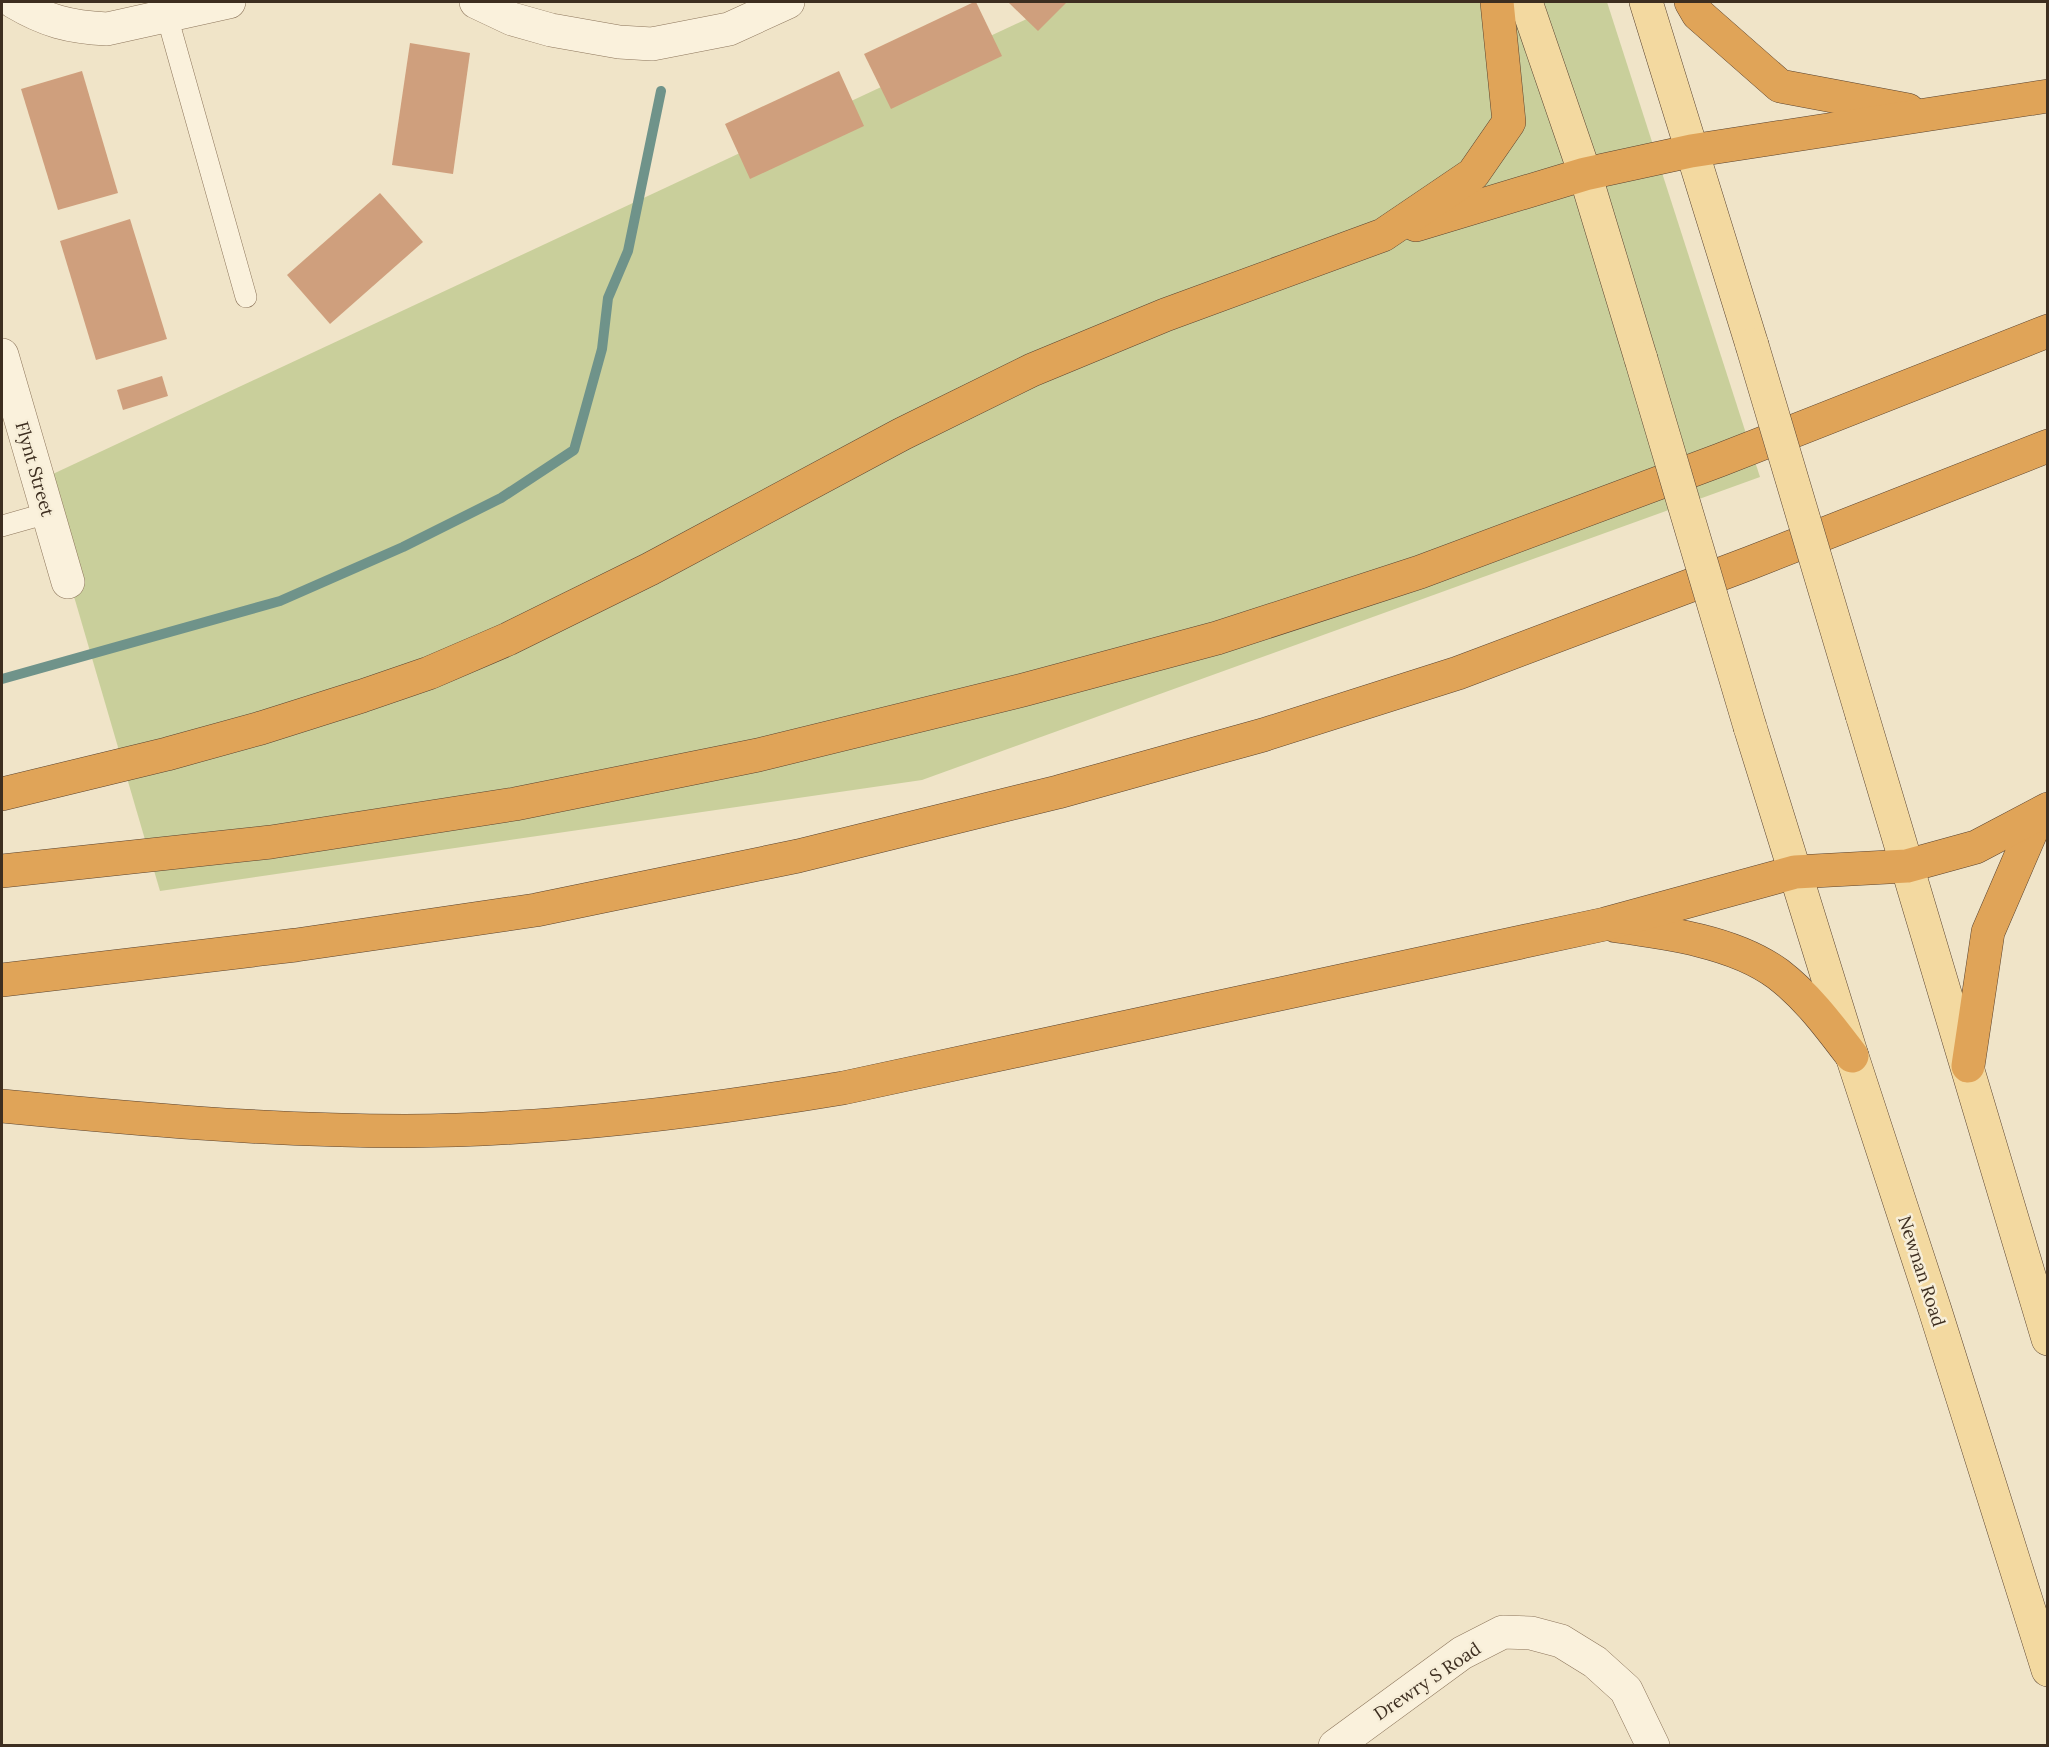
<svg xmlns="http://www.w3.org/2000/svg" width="2049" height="1747" viewBox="0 0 2049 1747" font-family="Lora,serif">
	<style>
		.green { fill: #c9cf9b }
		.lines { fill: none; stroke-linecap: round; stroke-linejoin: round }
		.stream { stroke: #6f938a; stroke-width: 10 }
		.building { fill: #cf9f7d }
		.lane-casing { stroke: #8d765c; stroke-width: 22 }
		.street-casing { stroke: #8d765c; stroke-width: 34 }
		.primary-casing { stroke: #5b4430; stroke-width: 34 }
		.highway-casing { stroke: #5b4430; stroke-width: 34 }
		.lane { stroke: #faf1dc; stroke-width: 21 }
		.street { stroke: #faf1dc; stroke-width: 33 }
		.primary { stroke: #f3d9a0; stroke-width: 33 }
		.highway { stroke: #e0a458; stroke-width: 33 }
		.primary-bridge-casing { stroke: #5b4430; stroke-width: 34; stroke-linecap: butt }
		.primary-bridge { stroke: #f3d9a0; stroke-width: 33 }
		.labels { text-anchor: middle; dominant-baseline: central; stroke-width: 5; stroke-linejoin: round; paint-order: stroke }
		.street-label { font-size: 18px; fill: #3d2e20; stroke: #f7eed8 }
	</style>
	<rect width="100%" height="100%" fill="#f0e4c8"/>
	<polygon class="green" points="1063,2 1607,2 1760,477 922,780 160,891 40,480"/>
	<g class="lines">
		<polyline class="stream" points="2,679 280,601 403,547 501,498 574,450 602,349 608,298 628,251 661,91"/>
	</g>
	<g class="building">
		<polygon points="974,2 976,2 1002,56 891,109 864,54"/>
		<polygon points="1008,2 1067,2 1038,31"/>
		<polygon points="410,43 470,53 453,174 392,165"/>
		<polygon points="82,71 118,193 58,210 21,89"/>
		<polygon points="839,71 864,126 750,179 725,124"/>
		<polygon points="380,193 423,242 330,324 287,275"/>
		<polygon points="130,219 167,339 96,360 60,241"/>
		<polygon points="162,376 168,396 123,410 117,390"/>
	</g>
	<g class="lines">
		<defs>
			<g id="lane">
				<polyline points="167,16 246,297"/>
				<polyline points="2,526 48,513"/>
			</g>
			<g id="street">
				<path d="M14,2C46,21 69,27 107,29L229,2"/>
				<polyline points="476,2 512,19 551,30 619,42 652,44 729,29 788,2"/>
				<polyline points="2,355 68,582"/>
				<polyline points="1335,1746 1462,1653 1503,1632 1531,1633 1561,1641 1595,1662 1626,1690 1653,1746"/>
			</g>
			<g id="primary">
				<polyline points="1526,2 1585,174 1641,359"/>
				<polyline points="1646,2 1752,345"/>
				<polyline points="1862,715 2048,1339"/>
				<polyline points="1750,727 1852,1056 1935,1310 2048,1670"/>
			</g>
			<g id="highway">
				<polyline points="1691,2 1698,14 1780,86 1908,110"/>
				<polyline points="1416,225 1585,174 1691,151 2048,96"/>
				<polyline points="2,794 167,754 261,728 362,696 429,673 508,639 650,569 902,434 1032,370 1165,315 1383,235 1473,174 1509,122 1497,2"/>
				<polyline points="2,871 271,842 515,804 758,755 1023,690 1217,638 1420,572 1720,460 2048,331"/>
				<path d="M1616,926C1668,933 1735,942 1778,974C1808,997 1830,1027 1852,1056"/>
				<polyline points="2,980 296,945 536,910 798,856 1058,792 1263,735 1458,673 1750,563 2048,446"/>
				<polyline points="1968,1066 1988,932 2038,816"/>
				<path d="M2,1106C136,1119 270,1131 405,1131C552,1130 698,1112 843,1088L1605,924L1795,872L1907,866L1976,847L2048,809"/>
			</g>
		</defs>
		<use href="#lane" class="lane-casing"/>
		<use href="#street" class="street-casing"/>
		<use href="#primary" class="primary-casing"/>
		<use href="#highway" class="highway-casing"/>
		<use href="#lane" class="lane"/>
		<use href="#street" class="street"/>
		<use href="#primary" class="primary"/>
		<use href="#highway" class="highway"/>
		<defs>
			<g id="primary-bridge">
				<polyline points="1752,345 1862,715"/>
				<polyline points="1641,359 1750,727"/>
			</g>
		</defs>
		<use href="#primary-bridge" class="primary-bridge-casing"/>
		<use href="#primary-bridge" class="primary-bridge"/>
	</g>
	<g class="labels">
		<g class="street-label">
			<text transform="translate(35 469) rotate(74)">Flynt Street</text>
			<text transform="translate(1922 1271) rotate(72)">Newnan Road</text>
			<text transform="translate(1427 1681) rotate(-34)">Drewry S Road</text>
		</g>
	</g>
	<rect width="2049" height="1747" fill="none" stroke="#3d2e20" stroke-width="6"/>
</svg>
